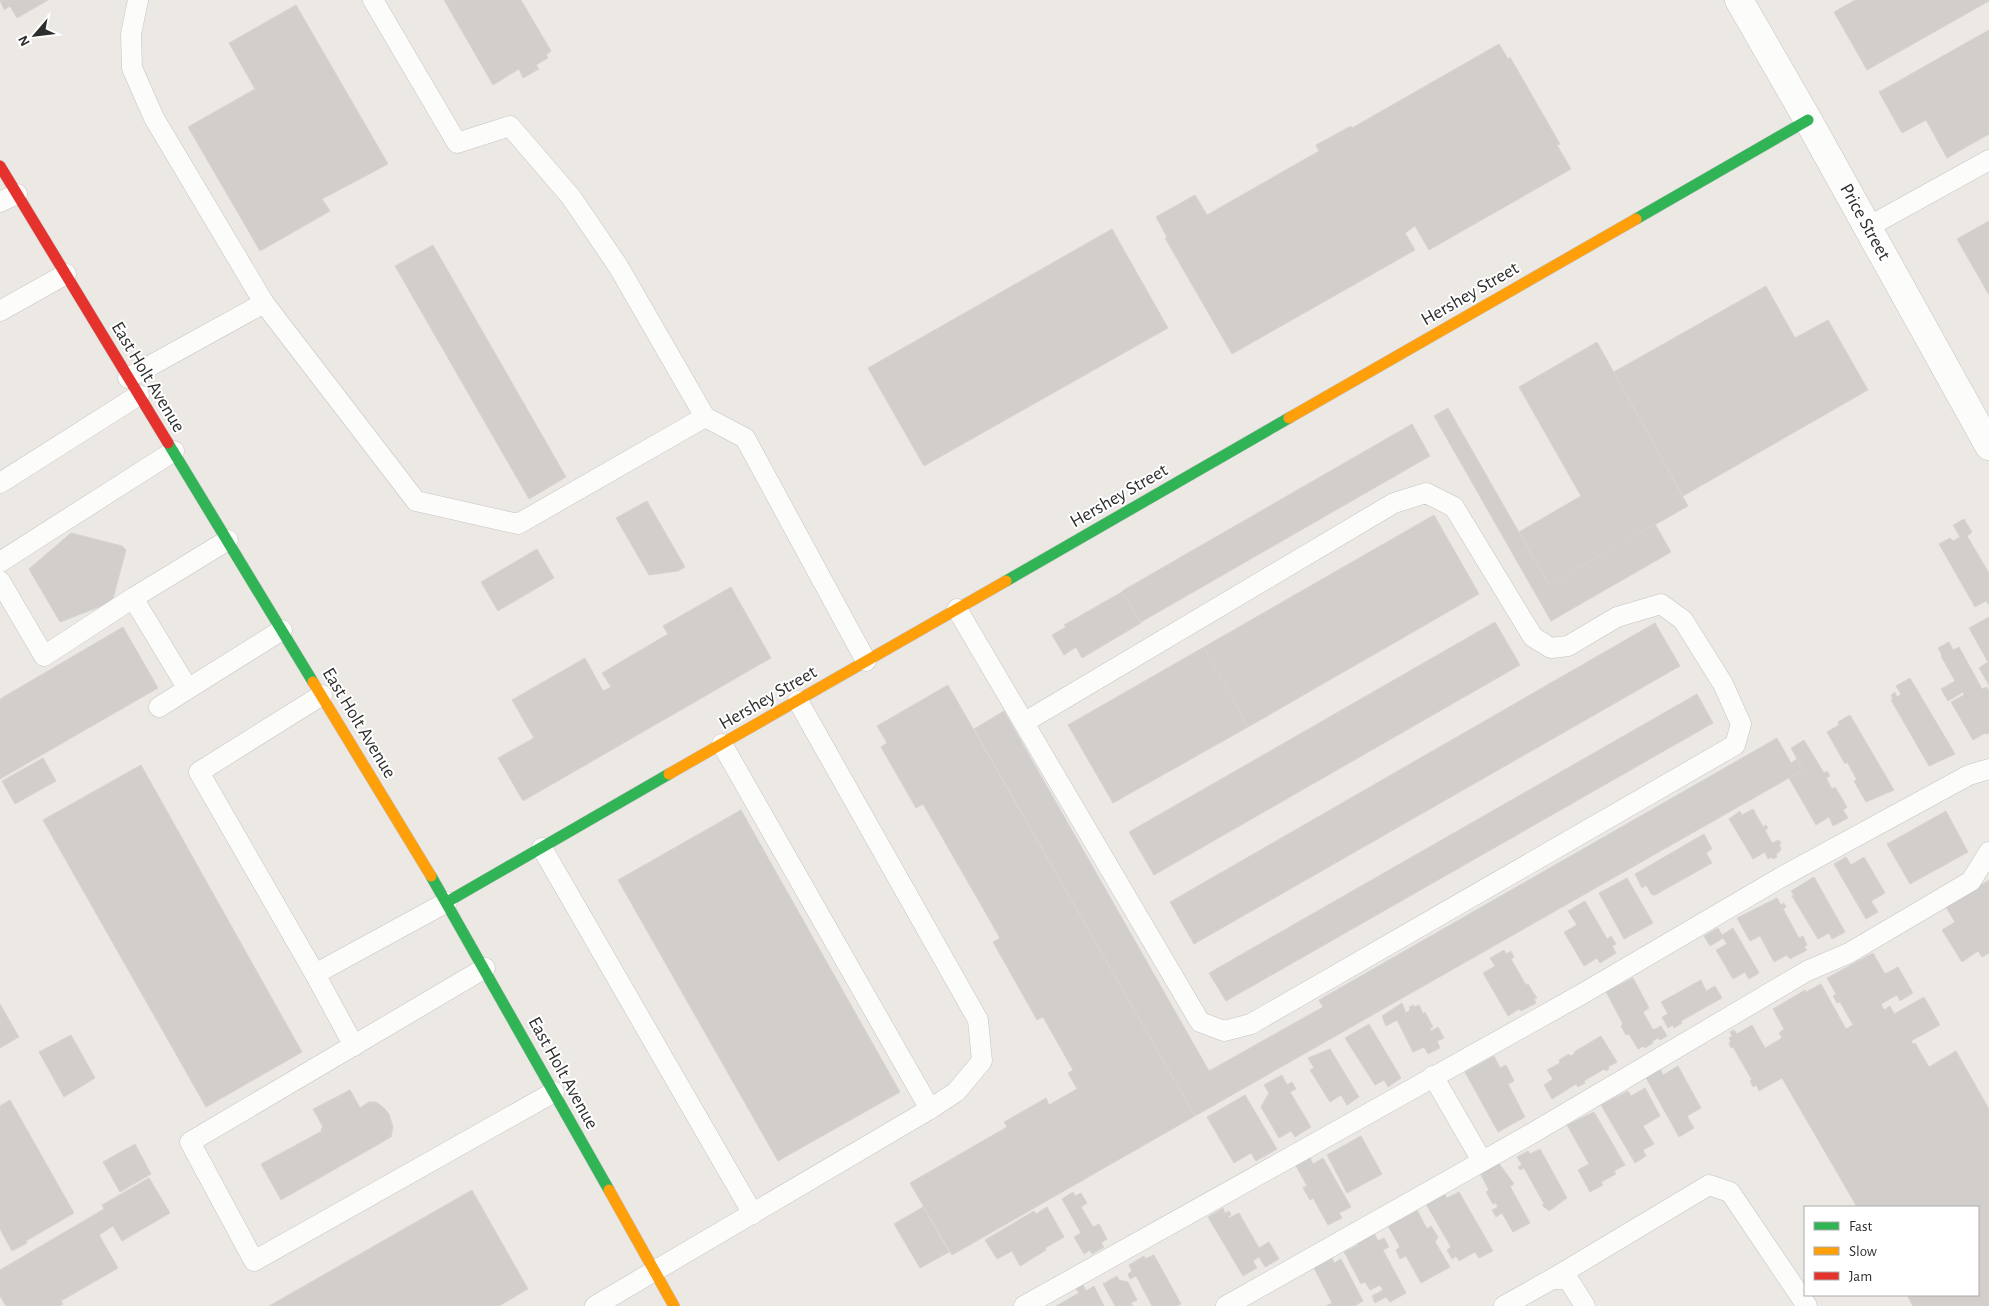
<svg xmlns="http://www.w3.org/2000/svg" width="1989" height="1306" viewBox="0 0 1989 1306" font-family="'Alegreya Sans',sans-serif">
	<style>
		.building { fill: #d1cecb; stroke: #d7d4d0 }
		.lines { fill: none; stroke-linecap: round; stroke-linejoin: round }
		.lane-casing { stroke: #c5c4c5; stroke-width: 21 }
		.street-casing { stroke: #c5c4c5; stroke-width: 29 }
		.fast-casing { stroke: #c5c4c5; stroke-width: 12 }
		.slow-casing { stroke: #c5c4c5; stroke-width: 12 }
		.jam-casing { stroke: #c5c4c5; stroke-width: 12 }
		.lane { stroke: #fcfcfb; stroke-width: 20 }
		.street { stroke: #fcfcfb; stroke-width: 28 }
		.fast { stroke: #30b455; stroke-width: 11 }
		.slow { stroke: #ff9f0a; stroke-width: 11 }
		.jam { stroke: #e5322d; stroke-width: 11 }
		.labels { text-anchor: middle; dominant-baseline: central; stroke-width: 4; stroke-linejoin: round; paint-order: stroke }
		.street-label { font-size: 19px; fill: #2e2e2e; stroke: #fff }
	</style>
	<rect width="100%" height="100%" fill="#ece8e4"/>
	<g class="building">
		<polygon points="0,0 48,0 17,18 10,6 4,10"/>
		<polygon points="444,0 521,0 551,51 546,55 548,58 536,65 539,69 523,78 519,69 493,85"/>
		<polygon points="1855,0 1989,0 1989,1 1867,70 1834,12"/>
		<polygon points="296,5 388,164 322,199 330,211 260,251 188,127 255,89 229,43"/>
		<polygon points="1989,30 1989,134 1947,158 1926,120 1902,133 1879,92"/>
		<polygon points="1499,44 1508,59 1510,57 1560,144 1557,145 1571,169 1429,250 1415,226 1405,233 1415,250 1232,354 1165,238 1167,237 1156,217 1195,195 1207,215 1319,151 1316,145 1351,126 1352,128"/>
		<polygon points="1989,221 1989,295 1957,239"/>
		<polygon points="1112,229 1168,328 924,466 868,368"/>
		<polygon points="433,245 566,477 529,499 395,266"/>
		<polygon points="1766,286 1795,338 1828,320 1868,390 1683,496 1614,372"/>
		<polygon points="1597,342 1688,506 1549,585 1519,532 1581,496 1519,387"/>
		<polygon points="1448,408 1549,585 1655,524 1671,552 1551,621 1434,416"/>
		<polygon points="1412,424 1430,456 1141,622 1122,591"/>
		<polygon points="647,501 685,567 678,571 649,575 616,518"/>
		<polygon points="1434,515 1479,594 1248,727 1204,647"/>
		<polygon points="1964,519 1972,532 1967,536 1989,573 1989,605 1986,601 1975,607 1939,544 1950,538 1953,541 1960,537 1953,525"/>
		<polygon points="71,533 122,546 126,550 112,602 60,622 29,569"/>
		<polygon points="537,549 554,578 498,611 481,582"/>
		<polygon points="731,587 771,658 523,801 498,758 534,738 512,700 585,658 603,691 611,687 602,673 668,634 663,626"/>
		<polygon points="1122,592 1141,623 1082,658 1076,647 1064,655 1052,635 1066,627 1064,625"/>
		<polygon points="1989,617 1989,685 1979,668 1988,662 1969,628"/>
		<polygon points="1495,622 1520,665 1154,875 1129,832"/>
		<polygon points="1655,623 1680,666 1194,944 1170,902"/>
		<polygon points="123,627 158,688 0,779 0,699"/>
		<polygon points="1949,642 1953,650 1959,647 1982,689 1987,687 1989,691 1989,733 1986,734 1985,733 1973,740 1951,702 1964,695 1963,692 1948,701 1941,689 1955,681 1941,656 1942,655 1938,648"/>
		<polygon points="1204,647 1248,727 1113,803 1068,725"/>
		<polygon points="1910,678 1955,754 1929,766 1891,700 1893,699 1891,695 1895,692 1897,697 1901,694 1896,686"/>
		<polygon points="948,685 1195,1116 952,1255 910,1183 1007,1127 1004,1122 1046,1098 1049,1105 1077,1089 1068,1073 1073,1070 1043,1017 1037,1020 993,942 1000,938 923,804 916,808 881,747 887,743 877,726"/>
		<polygon points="1697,694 1713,723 1226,1001 1209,973"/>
		<polygon points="1004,711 1209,1071 1323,1007 1319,1000 1777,738 1791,763 1797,759 1803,770 1195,1116 974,729"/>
		<polygon points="1850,715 1894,790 1866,802 1854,781 1857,780 1847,762 1845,764 1827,732 1839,725 1838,722"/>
		<polygon points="1804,740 1824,773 1827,771 1830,776 1826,778 1832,789 1835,787 1847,807 1843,810 1848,818 1833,826 1829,817 1816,825 1789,778 1803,770 1791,748"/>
		<polygon points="43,758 56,781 15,804 2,781"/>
		<polygon points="141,765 302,1052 206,1107 43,820"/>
		<polygon points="1753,809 1763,827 1766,825 1768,828 1765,830 1772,843 1779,840 1781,844 1779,845 1781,849 1779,852 1776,854 1777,857 1773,859 1772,857 1768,859 1765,852 1753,859 1729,819 1740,811 1742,815"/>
		<polygon points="741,810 900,1092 778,1161 618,880"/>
		<polygon points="1946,811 1968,852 1910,884 1887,844"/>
		<polygon points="1704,834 1712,849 1706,853 1712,863 1655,895 1652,895 1646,885 1642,888 1635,874"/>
		<polygon points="1846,857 1851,865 1864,857 1885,893 1871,901 1878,912 1866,919 1834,864"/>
		<polygon points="1814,877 1845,932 1832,939 1829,933 1818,939 1792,896 1794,895 1791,891"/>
		<polygon points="1627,878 1653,923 1624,939 1599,893"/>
		<polygon points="1989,880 1989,953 1982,957 1978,951 1962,962 1942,930 1955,922 1946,907"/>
		<polygon points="1777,898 1781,905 1784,903 1786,907 1783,909 1799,938 1803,936 1807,945 1804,947 1807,950 1790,959 1787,955 1774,962 1760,936 1750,941 1737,918"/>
		<polygon points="1585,901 1607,939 1611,936 1616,944 1612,946 1616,953 1600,963 1597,958 1584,966 1564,932 1577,925 1568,911"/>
		<polygon points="1718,928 1722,935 1733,928 1759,973 1749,979 1745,972 1733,979 1716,950 1727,944 1723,938 1710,946 1704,936"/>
		<polygon points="1504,950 1506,954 1511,951 1514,957 1511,959 1526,985 1528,984 1537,998 1534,999 1536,1003 1521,1011 1519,1009 1508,1016 1483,973 1495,966 1490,958"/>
		<polygon points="1873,953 1885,974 1898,967 1913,993 1900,1001 1897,995 1881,1004 1884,1010 1890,1006 1894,1014 1924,997 1940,1025 1911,1041 1913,1044 1915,1043 1929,1067 1956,1051 1989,1109 1989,1306 1913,1306 1907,1295 1978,1295 1978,1207 1857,1207 1782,1078 1759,1091 1756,1085 1753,1087 1750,1081 1752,1080 1733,1047 1731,1048 1729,1043 1731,1042 1729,1038 1732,1036 1730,1032 1734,1030 1737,1034 1752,1025 1765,1048 1782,1038 1779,1033 1784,1029 1773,1009 1805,990 1806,992 1821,984 1846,1029 1853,1025 1840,1002 1837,1003 1833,996 1836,994 1827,978"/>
		<polygon points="1633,978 1649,1008 1643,1012 1653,1030 1661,1026 1667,1036 1660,1040 1658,1038 1652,1041 1653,1043 1645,1048 1644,1046 1638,1049 1629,1034 1626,1035 1621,1026 1623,1024 1606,992"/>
		<polygon points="1701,980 1706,991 1715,986 1722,998 1681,1021 1682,1023 1674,1028 1673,1025 1668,1028 1662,1017 1668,1014 1661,1002"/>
		<polygon points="1402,1003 1406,1013 1410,1010 1409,1007 1414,1005 1415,1007 1419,1005 1423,1014 1425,1012 1433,1027 1430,1028 1431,1031 1438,1027 1444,1038 1437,1041 1440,1048 1428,1054 1424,1047 1413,1052 1397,1020 1386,1026 1382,1016"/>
		<polygon points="0,1004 19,1037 0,1048"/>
		<polygon points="1369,1024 1401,1078 1388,1087 1384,1080 1375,1085 1345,1038"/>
		<polygon points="71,1035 95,1078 64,1097 39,1052"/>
		<polygon points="1601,1036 1617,1062 1608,1067 1609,1069 1606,1071 1604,1069 1584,1081 1585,1083 1578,1087 1576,1084 1552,1099 1544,1085 1553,1079 1547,1070 1560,1063 1559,1060 1569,1054 1571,1056 1575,1053 1574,1052"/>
		<polygon points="1330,1049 1359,1097 1347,1105 1341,1095 1330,1102 1310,1070 1314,1068 1308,1058"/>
		<polygon points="1494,1056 1500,1068 1506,1065 1514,1081 1508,1084 1525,1117 1498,1132 1465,1072"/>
		<polygon points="1678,1066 1701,1108 1687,1116 1694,1128 1679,1137 1645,1076 1660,1068 1663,1075"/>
		<polygon points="1282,1075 1287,1085 1292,1082 1296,1089 1290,1092 1311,1127 1295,1137 1291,1131 1279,1138 1261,1107 1269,1093 1264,1085"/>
		<polygon points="1645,1088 1660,1116 1643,1126 1654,1144 1643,1150 1646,1156 1635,1163 1601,1105 1628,1091 1631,1096"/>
		<polygon points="350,1090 360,1108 369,1102 376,1102 384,1108 389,1114 393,1127 391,1137 281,1200 261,1164 322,1131 321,1129 323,1127 313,1109"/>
		<polygon points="1245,1095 1277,1149 1256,1161 1251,1153 1234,1163 1207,1117"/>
		<polygon points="10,1100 74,1213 26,1241 27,1243 12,1251 0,1229 0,1106"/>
		<polygon points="1594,1112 1625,1165 1614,1171 1616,1174 1601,1182 1603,1185 1590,1192 1578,1170 1589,1164 1567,1125"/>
		<polygon points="1361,1136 1382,1174 1347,1193 1327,1155"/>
		<polygon points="135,1144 151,1174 120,1192 103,1162"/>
		<polygon points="1540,1149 1567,1198 1549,1211 1542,1205 1544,1204 1524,1168 1520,1170 1518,1167 1522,1165 1517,1157 1528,1151 1530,1154"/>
		<polygon points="1310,1157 1313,1164 1323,1158 1351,1207 1339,1213 1342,1218 1328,1225 1313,1198 1310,1200 1303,1188 1307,1186 1296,1166"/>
		<polygon points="1498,1162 1514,1184 1510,1186 1530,1223 1513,1232 1502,1213 1496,1217 1492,1210 1498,1207 1496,1203 1493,1204 1486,1192 1489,1190 1480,1173"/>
		<polygon points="149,1178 170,1213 122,1241 113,1226 99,1235 118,1268 61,1301 63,1304 60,1306 6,1306 0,1296 0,1270 104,1209 102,1205"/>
		<polygon points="472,1190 528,1289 499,1306 269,1306"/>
		<polygon points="1073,1192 1075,1196 1081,1193 1087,1203 1081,1207 1093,1227 1099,1224 1107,1239 1101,1243 1104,1247 1092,1254 1090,1250 1084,1254 1074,1237 1081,1233 1062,1199"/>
		<polygon points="1459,1192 1493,1251 1479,1258 1475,1252 1459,1261 1456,1256 1452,1259 1447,1250 1451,1247 1426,1204 1444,1193 1447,1198"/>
		<polygon points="923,1207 949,1252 920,1268 894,1224"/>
		<polygon points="1047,1207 1064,1237 1045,1248 1046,1250 1020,1266 1012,1251 997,1259 985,1240 1034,1211 1036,1214"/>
		<polygon points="1223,1208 1225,1213 1229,1211 1231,1215 1228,1216 1229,1218 1239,1213 1259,1248 1269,1242 1279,1259 1265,1267 1259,1257 1253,1261 1257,1268 1243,1276 1208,1217"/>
		<polygon points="1417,1210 1427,1229 1431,1226 1438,1237 1435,1242 1450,1267 1421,1283 1406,1256 1400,1259 1396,1250 1400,1247 1388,1226 1401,1217 1402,1219"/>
		<polygon points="1373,1231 1378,1241 1384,1238 1389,1247 1383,1250 1406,1293 1390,1302 1386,1297 1375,1303 1372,1296 1383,1290 1380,1285 1370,1290 1365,1282 1361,1284 1344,1252 1358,1245 1356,1240"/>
		<polygon points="1154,1255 1181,1304 1177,1306 1152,1306 1136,1276 1130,1279 1128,1274 1132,1271 1129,1265 1144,1256 1145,1259"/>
		<polygon points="1332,1258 1334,1263 1341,1259 1363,1301 1356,1305 1356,1306 1326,1306 1332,1303 1314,1268"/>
		<polygon points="1117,1276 1119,1280 1128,1282 1137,1300 1131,1303 1133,1306 1115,1306 1103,1284"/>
		<polygon points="1083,1285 1086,1291 1094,1286 1104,1306 1056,1306 1079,1293 1076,1289"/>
	</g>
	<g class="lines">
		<defs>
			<g id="lane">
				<polyline points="138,0 131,34 132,68 154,118 264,303 416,501 518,524 705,417 618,266 571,197 510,126 457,143 373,0"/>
				<polyline points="0,202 17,194"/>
				<polyline points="1868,227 1989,160"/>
				<polyline points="0,311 66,274"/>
				<polyline points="128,378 264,303"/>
				<polyline points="705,417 745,438 866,661"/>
				<polyline points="0,483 139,395"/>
				<polyline points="0,562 174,451"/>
				<polyline points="0,581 44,656 133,598"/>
				<polyline points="957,609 1200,1022 1224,1031 1251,1024 1735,745 1741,724 1723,684 1683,620 1661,604 1617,617 1568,646 1551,648 1533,637 1454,507 1426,493 1394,503 1025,722"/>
				<polyline points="188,689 133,598 228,540"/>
				<polyline points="322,695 199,772 315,974 447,902"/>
				<polyline points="159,707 282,630"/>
				<polyline points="722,744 930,1109"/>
				<polyline points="542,848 753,1214"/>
				<polyline points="485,968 190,1142 254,1261 554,1092"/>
				<polyline points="315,974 354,1046"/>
				<polyline points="1433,1076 1482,1161"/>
				<polyline points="1552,1279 1709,1185 1730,1192 1807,1306"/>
				<polyline points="595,1306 930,1109 956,1092 982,1061 978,1020 798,701"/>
				<polyline points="1024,1306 1582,994 1778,879 1969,775 1989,769"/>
				<polyline points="1226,1306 1531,1134 1807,971 1849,953 1971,881 1989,852"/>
				<polyline points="1504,1306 1552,1279 1568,1279 1585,1306"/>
			</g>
			<polyline id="street" points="1739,0 1808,120 1989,446"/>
			<g id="fast">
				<polyline points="1636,219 1808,120"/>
				<polyline points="168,443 313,682"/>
				<polyline points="1006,581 1289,418"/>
				<polyline points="431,876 609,1190"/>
				<polyline points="447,902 669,774"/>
			</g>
			<g id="slow">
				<polyline points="1289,418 1636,219"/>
				<polyline points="313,682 431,876"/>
				<polyline points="669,774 1006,581"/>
				<polyline points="609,1190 674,1306"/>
			</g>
			<polyline id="jam" points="0,166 168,443"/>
		</defs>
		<use href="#lane" class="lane-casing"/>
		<use href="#street" class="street-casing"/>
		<use href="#fast" class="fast-casing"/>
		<use href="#slow" class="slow-casing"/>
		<use href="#jam" class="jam-casing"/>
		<use href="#lane" class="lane"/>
		<use href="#street" class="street"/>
		<use href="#fast" class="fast"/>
		<use href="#slow" class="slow"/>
		<use href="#jam" class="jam"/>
	</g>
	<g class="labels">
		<g class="street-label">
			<text transform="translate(1865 222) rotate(61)">Price Street</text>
			<text transform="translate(1470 294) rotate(-30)">Hershey Street</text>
			<text transform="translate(148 377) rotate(59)">East Holt Avenue</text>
			<text transform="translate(1119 496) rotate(-30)">Hershey Street</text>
			<text transform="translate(768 698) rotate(-30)">Hershey Street</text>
			<text transform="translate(359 723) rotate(59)">East Holt Avenue</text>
			<text transform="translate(563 1073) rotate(61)">East Holt Avenue</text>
		</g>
	</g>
	<rect x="1804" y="1206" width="175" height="90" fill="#ffffff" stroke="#ababab"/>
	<rect x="1814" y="1222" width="25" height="8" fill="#30b455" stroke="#ababab"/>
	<text x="1849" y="1231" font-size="15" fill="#2e2e2e">Fast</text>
	<rect x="1814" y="1247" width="25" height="8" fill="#ff9f0a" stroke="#ababab"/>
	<text x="1849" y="1256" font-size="15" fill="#2e2e2e">Slow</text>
	<rect x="1814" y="1272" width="25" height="8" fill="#e5322d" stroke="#ababab"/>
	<text x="1849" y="1281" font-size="15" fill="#2e2e2e">Jam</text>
	<g transform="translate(35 35) rotate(242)" stroke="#ffffff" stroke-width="4" paint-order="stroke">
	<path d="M0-4L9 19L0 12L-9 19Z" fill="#2e2e2e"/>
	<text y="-8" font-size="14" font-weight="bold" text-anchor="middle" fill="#2e2e2e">N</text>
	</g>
</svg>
